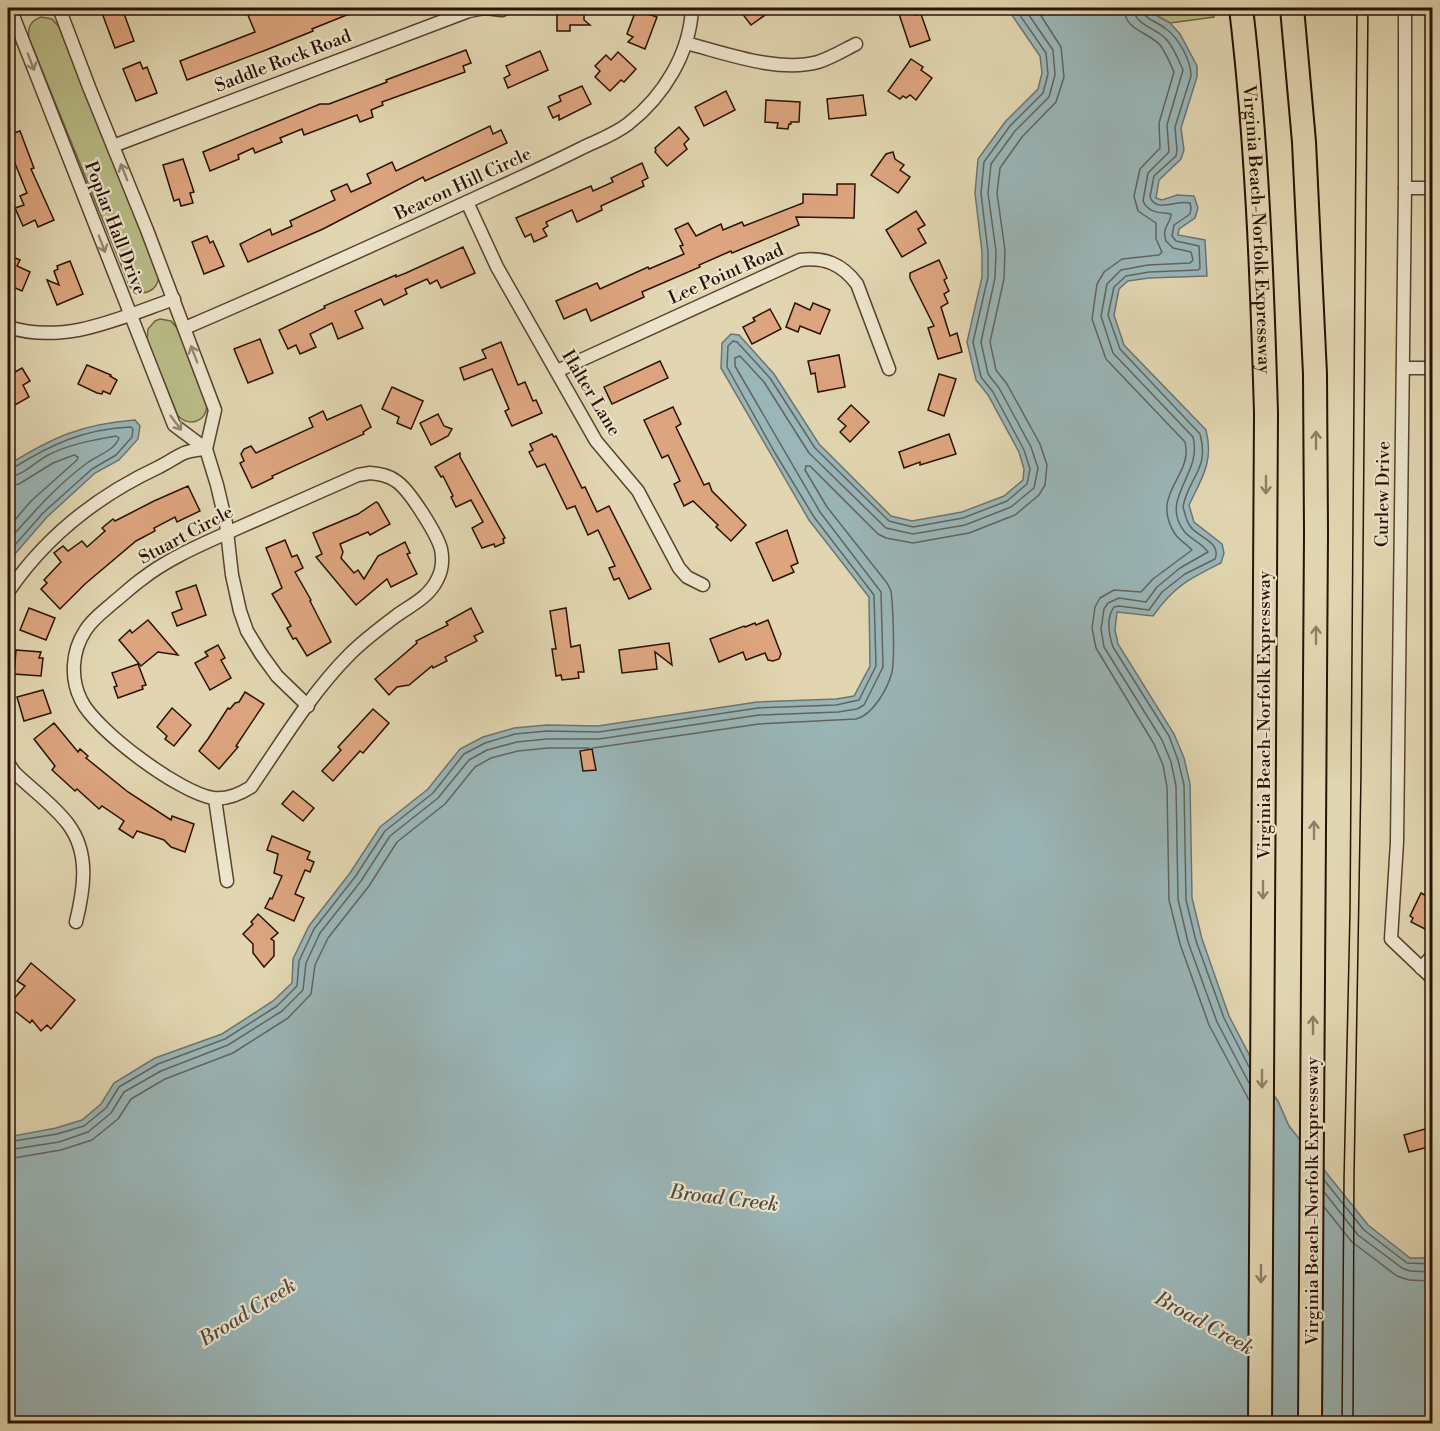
<svg xmlns="http://www.w3.org/2000/svg" width="1440" height="1431" viewBox="0 0 1440 1431" font-family="'Libre Bodoni',serif">
	<style>
		.green { fill: #b9bc87; stroke: #726745; stroke-width: 1.5 }
		.water { fill: #9ab6b8; stroke: #6e7470; stroke-width: 1.5 }
		.lines { fill: none; stroke-linecap: round; stroke-linejoin: round }
		.shore { stroke: #62645e; stroke-width: 1.5 }
		.building { fill: #dda57f; stroke: #2b1203; stroke-width: 1.5 }
		.minor-casing { stroke: #58432e; stroke-width: 15 }
		.motorway-casing { stroke: #2b1203; stroke-width: 26 }
		.minor { stroke: #ece4cc; stroke-width: 12 }
		.motorway { stroke: #e1d6b1; stroke-width: 22 }
		.tram { stroke: #2b1203; stroke-width: 1.5 }
		.oneway { stroke: #958672 }
		.oneway2 { stroke: #8f7e63 }
		.labels { text-anchor: middle; dominant-baseline: central; stroke-width: 4.5; stroke-linejoin: round; paint-order: stroke }
		.street-label { font-size: 18px; fill: #2b1203; stroke: #ece4cc }
		.water-label { font-size: 20px; font-style: italic; fill: #524b42; stroke: #ece4cc }
	</style>
	<rect width="100%" height="100%" fill="#e1d6b1"/>
	<filter id="stains"><feTurbulence type="fractalNoise" baseFrequency=".00333" numOctaves="4"/><feColorMatrix values="0 0 0 0 .2 0 0 0 0 .09 0 0 0 0 .02 0 0 0 .5 -.17"/></filter>
	<radialGradient id="worn" r=".72"><stop offset=".6" stop-color="#630" stop-opacity="0"/><stop offset="1" stop-color="#630" stop-opacity=".3"/></radialGradient>
	<g class="green">
		<polygon points="1143,8 1213,8 1214,17 1170,23"/>
		<path d="M41,17L52,19L59,27L159,275C158,292 142,298 130,287L29,38C27,27 31,21 41,17Z"/>
		<path d="M160,319L171,321L178,329L207,405C206,422 190,427 178,416L147,340L148,329L155,321Z"/>
	</g>
	<g class="water">
		<path d="M1007,8H1143L1170,23L1180,34L1197,66V77L1181,128L1184,150L1181,159L1159,180L1156,198L1162,200L1177,195L1194,196L1198,208L1195,218L1179,229L1178,235L1205,240L1207,276L1149,278L1128,281L1119,289L1114,315L1124,345L1206,430C1214,461 1202,478 1189,505L1194,522L1222,544L1224,553L1221,563C1189,579 1174,586 1153,616L1117,612L1115,630L1118,644L1174,734L1184,758L1190,784L1192,898L1202,939L1229,1016L1263,1081L1278,1101L1289,1126L1368,1225L1410,1258H1432V1423L8,1424V1137L56,1128L82,1120L101,1104L114,1083L155,1058L222,1034L273,1001L292,983L293,959L309,926L350,873L380,827L428,789L460,749L483,737L514,728L547,725L598,726L757,702L836,699L854,696L870,666L869,597L809,520L721,368L722,343L731,334L739,335L774,374L819,444L891,516L912,521L962,512L1004,496L1023,480L1024,469L1019,452L988,395L976,380L967,342L982,277V252L975,193L978,159L1005,122L1038,89L1042,73L1040,56Z"/>
		<path d="M135,420L140,426L138,439L119,460L95,473L47,517L8,562V465C53,437 82,424 135,420Z"/>
	</g>
	<g class="lines">
		<g class="shore">
			<path d="M1124,8C1125,31 1147,31 1160,45C1166,53 1170,63 1174,72L1159,123L1160,148L1140,169L1134,196L1138,211L1156,223V239L1162,252L1159,255L1122,259L1104,272L1097,284L1092,319L1106,359L1185,442C1194,476 1149,493 1175,534C1180,541 1187,544 1192,550L1153,579L1141,592L1114,590L1100,598L1095,607L1092,628L1096,648L1154,744L1163,765L1167,787L1169,900L1180,944L1209,1025L1249,1100"/>
			<path d="M1133,8C1135,26 1157,28 1167,40C1174,48 1179,61 1183,70L1167,125L1169,152L1148,173L1143,201C1149,214 1160,212 1171,214C1171,224 1161,227 1166,241L1173,248L1191,252L1193,260L1190,263L1148,265L1121,270L1107,284L1101,316L1113,353L1193,437C1203,474 1159,498 1184,531C1190,539 1202,543 1208,552L1180,568L1157,587L1146,602L1119,598L1108,603L1104,609L1101,629L1104,647L1162,740L1171,762L1176,786L1178,899L1188,942L1217,1022L1249,1083"/>
			<path d="M1141,8C1143,19 1158,22 1166,29C1179,38 1191,61 1191,76L1175,127L1177,150L1176,156L1154,176L1150,197C1157,214 1177,199 1190,203L1191,208L1190,214L1174,225L1172,236L1176,241L1199,246L1200,268L1198,270L1149,272L1126,276L1114,287L1108,315L1120,349L1200,434C1210,470 1188,477 1183,507C1185,513 1186,521 1190,526C1198,538 1222,542 1215,559L1185,574L1162,592L1149,610L1119,606L1114,607C1106,618 1109,635 1113,647L1169,736L1178,760L1184,785L1186,900L1196,941L1224,1018L1249,1067"/>
			<path d="M8,469L13,468C52,444 84,429 131,427L133,429L132,437L116,455L92,469L43,513L8,553"/>
			<path d="M8,477C23,476 35,462 48,455C70,444 93,440 116,436L119,438C114,451 98,455 87,463C57,485 32,514 8,541"/>
			<polyline points="8,486 19,484 53,463 74,455 78,457 77,460 31,501 8,528"/>
			<path d="M593,748L759,724L856,719C873,715 888,688 892,672C895,659 893,605 891,591L887,583L827,507L805,470L806,466H810L878,534L886,538L913,543L969,533L1015,515L1039,495L1045,485L1047,465L1040,444L1007,384L996,370L990,342L1004,279L1005,250L997,193L1000,168L1022,137L1056,102L1064,77L1061,47L1036,8"/>
			<polyline points="8,1142 57,1134 84,1126 106,1108 119,1087 158,1064 225,1039 277,1006 297,986 299,961 314,929 355,877 385,831 433,793 464,754 485,743 515,734 547,731 599,732 758,708 836,705 859,700 876,666 874,595 814,517 775,453 727,367 728,346 733,341 737,342 770,378 815,448 889,521 913,527 963,518 1007,501 1027,484 1030,469 1024,450 993,392 981,377 973,342 988,277 988,252 981,193 984,162 1010,126 1043,93 1048,74 1046,53 1015,8"/>
			<polyline points="8,1150 59,1142 88,1132 111,1113 124,1092 161,1071 228,1045 282,1011 303,990 306,963 320,933 361,881 390,836 438,798 469,760 487,750 517,742 547,739 599,739 759,715 838,712 857,709 864,705 883,667 881,592 820,512 735,366 735,358 740,356 764,382 809,453 886,528 913,534 965,525 1011,507 1034,488 1038,468 1031,447 999,388 988,374 981,342 995,278 996,251 988,193 991,164 1015,131 1049,97 1055,75 1053,50 1024,8"/>
			<polyline points="8,1159 61,1150 92,1140 118,1119 131,1099 165,1079 233,1053 288,1018 311,994 315,965 328,938 369,886 397,842 445,804 475,767 491,758 518,751 548,748 589,748"/>
			<polyline points="1324,1180 1364,1230 1407,1263 1432,1264"/>
			<polyline points="1324,1192 1358,1235 1402,1268 1410,1271 1432,1272"/>
			<polyline points="1324,1207 1352,1242 1397,1276 1409,1280 1432,1281"/>
		</g>
	</g>
	<g class="building">
		<polygon points="118,8 122,8 134,41 115,48 102,13"/>
		<polygon points="245,8 307,8 308,13 322,8 364,8 312,29 313,31 266,50 187,80 180,61 255,32"/>
		<polygon points="557,8 584,8 584,20 590,25 570,25 570,31 557,31"/>
		<polygon points="738,8 775,8 751,25"/>
		<polygon points="913,9 915,15 921,14 930,40 910,47 899,14"/>
		<polygon points="636,10 657,17 645,49 628,42 633,37 627,34"/>
		<polygon points="466,50 471,63 463,66 465,72 382,102 383,105 371,110 373,117 360,122 357,115 304,135 302,129 280,138 282,142 255,153 253,148 238,155 239,159 210,171 203,152 320,104 329,104 387,82 386,80"/>
		<polygon points="540,51 548,70 508,88 504,78 510,75 506,66"/>
		<polygon points="618,52 636,69 624,82 621,80 610,91 595,77 600,71 595,66 606,55 611,60"/>
		<polygon points="911,59 923,67 921,70 932,78 916,100 910,95 906,98 903,96 900,99 888,91"/>
		<polygon points="140,62 143,69 147,67 157,93 136,101 123,69"/>
		<polygon points="582,86 591,104 559,120 559,115 553,118 548,107 561,101 559,96"/>
		<polygon points="726,91 735,110 704,126 695,107"/>
		<polygon points="863,95 866,115 829,119 827,99"/>
		<polygon points="766,100 800,102 799,122 791,122 791,124 789,124 788,129 777,128 778,123 765,122"/>
		<polygon points="490,126 493,134 501,130 507,143 425,181 423,177 323,229 248,262 240,244 270,229 272,235 292,226 290,221 335,200 331,191 347,184 351,192 371,183 367,174 392,162 396,171"/>
		<polygon points="679,127 689,139 684,144 687,149 667,166 655,152 656,150 655,148"/>
		<polygon points="20,131 34,168 31,169 54,220 38,227 35,220 23,226 15,208 24,205 20,196 27,193 14,161 8,164 8,135"/>
		<polygon points="893,152 895,159 904,165 900,170 910,177 898,193 871,175 886,154"/>
		<polygon points="183,159 194,192 190,193 193,203 181,206 179,199 174,201 163,165"/>
		<polygon points="642,163 648,178 642,181 644,186 601,206 602,210 577,222 572,210 546,222 548,226 543,229 547,236 534,242 531,234 525,237 516,218 591,186 593,191 613,182 611,178"/>
		<polygon points="837,184 855,184 854,218 796,217 799,225 732,253 731,251 699,265 700,267 642,292 644,297 591,321 586,309 564,319 556,301 597,283 600,289 648,267 649,269 684,254 680,246 683,245 675,229 688,223 696,236 721,224 723,230 742,222 744,226 803,203 803,194 837,195"/>
		<polygon points="916,211 925,225 918,229 926,243 902,257 886,230"/>
		<polygon points="207,236 210,243 213,241 224,266 204,274 192,242"/>
		<polygon points="463,247 475,273 441,288 437,280 430,284 427,279 405,289 407,294 384,305 381,299 355,311 363,328 338,339 332,323 310,334 316,347 300,354 296,345 288,349 279,330 325,308 324,306 396,275 396,277 406,273"/>
		<polygon points="8,255 20,260 17,266 30,272 22,291 9,285 8,290"/>
		<polygon points="939,260 947,278 944,280 949,291 944,294 948,303 941,307 950,336 957,333 962,352 938,359 928,328 934,326 910,278 910,273"/>
		<polygon points="70,261 83,294 57,305 47,280 59,285 54,271 58,269 57,266"/>
		<polygon points="795,303 810,310 813,303 830,310 820,334 800,326 798,332 786,327"/>
		<polygon points="770,309 781,329 752,344 743,327 755,321 753,318"/>
		<polygon points="260,339 273,373 248,383 234,349"/>
		<polygon points="501,342 518,385 525,382 533,401 536,400 542,413 512,426 505,411 509,409 492,369 464,380 460,368 486,358 482,350"/>
		<polygon points="839,355 845,387 818,392 815,373 811,374 808,361"/>
		<polygon points="660,361 668,378 612,404 604,387"/>
		<polygon points="87,365 111,375 110,376 117,380 110,394 103,391 102,394 97,393 78,384"/>
		<polygon points="22,368 30,381 23,385 29,397 15,405 11,398 8,399 8,376"/>
		<polygon points="939,374 956,379 944,416 928,410"/>
		<polygon points="392,387 423,401 411,429 397,423 399,417 382,409"/>
		<polygon points="361,405 371,427 363,432 364,434 272,476 273,478 252,488 240,463 244,461 241,454 244,449 251,446 256,453 313,427 309,418 323,411 327,420"/>
		<polygon points="851,405 869,422 850,442 840,432 846,426 838,419"/>
		<polygon points="673,407 681,424 676,427 704,485 709,483 712,491 746,525 731,541 716,527 718,525 693,501 684,506 674,484 680,481 668,455 662,458 644,420"/>
		<polygon points="438,414 444,426 452,429 448,436 431,445 420,423"/>
		<polygon points="552,434 554,437 556,436 582,488 585,487 597,512 609,506 651,589 629,599 619,578 614,580 609,568 615,566 598,530 588,535 575,506 567,509 545,464 537,467 529,452 533,450 530,444"/>
		<polygon points="949,434 956,454 920,465 920,462 904,468 899,452"/>
		<polygon points="460,453 460,457 505,538 503,539 504,543 495,547 494,544 482,548 472,528 483,522 471,500 456,507 451,497 453,496 443,476 441,477 435,467"/>
		<polygon points="188,486 200,511 177,522 175,517 154,528 155,531 136,541 85,584 60,609 41,589 47,583 44,580 61,562 54,553 63,546 68,551 82,541 87,547 105,531 102,528 113,519 115,521 154,501"/>
		<polygon points="376,502 378,503 390,524 370,535 368,532 340,544 343,552 341,558 354,573 358,570 364,579 378,556 405,542 410,553 407,554 417,574 391,587 387,579 356,605 316,557 322,554 313,533 358,514"/>
		<polygon points="787,530 798,563 791,566 794,572 773,581 756,543"/>
		<polygon points="285,540 292,557 297,555 303,568 295,572 311,600 310,601 331,642 307,656 296,638 293,639 287,628 291,626 272,594 282,588 266,548"/>
		<polygon points="196,585 206,615 177,626 172,613 182,609 176,592"/>
		<polygon points="29,608 55,618 46,640 20,630"/>
		<polygon points="471,608 483,632 474,636 477,641 445,657 447,661 433,668 432,666 409,685 397,687 389,695 375,679 417,643 416,641 448,625 446,622"/>
		<polygon points="566,608 571,647 580,645 584,672 578,672 579,678 562,680 561,675 556,676 552,649 556,649 550,611"/>
		<polygon points="148,620 178,655 158,652 141,666 119,640 130,630 132,633"/>
		<polygon points="768,620 781,654 779,659 773,661 768,660 765,653 746,660 743,652 719,662 710,639 744,626 745,627 755,623 756,625"/>
		<polygon points="669,643 672,665 655,652 657,669 622,673 619,650"/>
		<polygon points="218,645 225,658 221,660 231,678 210,690 195,663 208,656 205,652"/>
		<polygon points="16,650 41,652 39,658 43,658 41,676 14,674"/>
		<polygon points="138,664 146,685 142,686 143,689 118,698 114,687 117,686 112,673"/>
		<polygon points="43,690 51,713 24,721 17,697"/>
		<polygon points="245,692 264,704 236,746 238,747 219,769 199,751 208,739 228,708 230,709 235,703 239,702"/>
		<polygon points="172,708 191,725 174,746 165,739 167,736 157,727"/>
		<polygon points="373,709 389,723 363,753 360,751 333,781 322,771 341,750 338,747"/>
		<polygon points="54,723 78,752 80,749 88,756 86,758 128,792 171,820 172,816 194,824 185,852 171,847 164,840 137,831 133,838 119,829 124,821 102,806 99,809 77,789 75,791 52,770 55,766 34,739"/>
		<polygon points="592,749 596,770 583,771 580,751"/>
		<polygon points="293,791 314,808 303,821 282,804"/>
		<polygon points="272,836 310,852 307,859 314,862 310,872 305,870 295,894 304,898 294,921 265,908 270,898 272,899 282,876 274,873 278,854 267,850"/>
		<polygon points="1421,893 1432,899 1432,919 1427,930 1411,922 1413,918 1410,916"/>
		<polygon points="258,914 278,933 271,939 274,941 274,956 264,967 253,953 253,944 243,934 253,924 251,922"/>
		<polygon points="31,963 75,1000 51,1029 47,1025 41,1031 32,1020 30,1023 11,1008 11,1002 25,986 17,981"/>
		<polygon points="1432,1127 1432,1146 1409,1152 1404,1135"/>
	</g>
	<g class="lines">
		<defs>
			<g id="minor">
				<polyline points="10,8 174,425 206,449"/>
				<polyline points="59,8 89,87 147,230 215,410 206,449 217,485 226,523 232,575 240,611 247,631 261,654 277,676 308,706"/>
				<polyline points="1405,8 1405,188 1397,842 1391,939 1432,978"/>
				<path d="M686,43C725,53 778,73 818,62C831,58 844,50 856,44"/>
				<polyline points="113,146 469,11 485,8 502,10"/>
				<polyline points="1405,188 1432,188"/>
				<polyline points="467,202 497,267 596,441 638,491 679,568 687,577 703,585"/>
				<path d="M8,327C65,345 120,318 174,299"/>
				<path d="M185,328C288,284 391,237 493,190C524,176 554,162 584,147C599,140 615,134 628,124C664,96 690,53 692,8"/>
				<polyline points="1403,368 1432,368"/>
				<path d="M557,371L800,260C825,257 842,264 857,284L889,369"/>
				<path d="M370,473C379,474 388,475 396,481C409,489 437,534 441,549C443,559 442,571 437,580C428,598 411,605 396,616C380,628 364,640 350,654C311,693 282,742 251,787C240,794 227,800 213,798C180,793 95,730 81,700C70,678 72,651 85,631C92,619 104,611 114,602C123,595 132,586 142,579C170,557 205,543 238,528C278,510 318,493 358,475Z"/>
				<path d="M8,592C46,536 99,495 159,467C181,456 179,451 206,449"/>
				<path d="M8,763L14,772C31,789 53,804 68,824C90,853 84,889 76,922"/>
				<polyline points="215,799 227,881"/>
				<polyline points="1421,968 1432,956"/>
			</g>
			<g id="motorway">
				<path id="s1" d="M1241,8C1257,142 1262,277 1266,413L1260,1424"/>
				<polyline points="1292,8 1304,142 1315,374 1316,533 1310,1424"/>
			</g>
		</defs>
		<use href="#minor" class="minor-casing"/>
		<use href="#motorway" class="motorway-casing"/>
		<use href="#minor" class="minor"/>
		<use href="#motorway" class="motorway"/>
		<g class="tram">
			<polyline points="1342,1424 1344,1179 1350,912 1357,8"/>
			<polyline points="1353,1424 1354,1179 1361,775 1368,8"/>
		</g>
	</g>
	<defs><path id="oneway-shaft" d="M-6 0H5M1.5-3L5.5 0L1.5 3" fill="none" stroke-width="1.6" stroke-linecap="round" stroke-linejoin="round" transform="scale(1.5)"/></defs>
	<g class="oneway">
		<use href="#oneway-shaft" transform="translate(31 62) rotate(69)"/>
		<use href="#oneway-shaft" transform="translate(124 172) rotate(-112)"/>
		<use href="#oneway-shaft" transform="translate(102 244) rotate(69)"/>
		<use href="#oneway-shaft" transform="translate(194 354) rotate(-111)"/>
		<use href="#oneway-shaft" transform="translate(176 423) rotate(53)"/>
	</g>
	<g class="oneway2">
		<use href="#oneway-shaft" transform="translate(1316 440) rotate(-90)"/>
		<use href="#oneway-shaft" transform="translate(1266 485) rotate(90)"/>
		<use href="#oneway-shaft" transform="translate(1316 635) rotate(-90)"/>
		<use href="#oneway-shaft" transform="translate(1314 830) rotate(-90)"/>
		<use href="#oneway-shaft" transform="translate(1263 890) rotate(90)"/>
		<use href="#oneway-shaft" transform="translate(1313 1025) rotate(-90)"/>
		<use href="#oneway-shaft" transform="translate(1262 1079) rotate(90)"/>
		<use href="#oneway-shaft" transform="translate(1261 1274) rotate(90)"/>
	</g>
	<g class="labels">
		<g class="street-label">
			<text transform="translate(283 61) rotate(-21)">Saddle Rock Road</text>
			<text transform="translate(463 184) rotate(-25)">Beacon Hill Circle</text>
			<text transform="translate(115 228) rotate(69)">Poplar Hall Drive</text>
			<text stroke="none"><textPath href="#s1" startOffset="222">Virginia Beach-Norfolk Expressway</textPath></text>
			<text transform="translate(726 274) rotate(-24)">Lee Point Road</text>
			<text transform="translate(591 393) rotate(59)">Halter Lane</text>
			<text transform="translate(1383 494) rotate(-89)">Curlew Drive</text>
			<text transform="translate(186 535) rotate(-28)">Stuart Circle</text>
			<text transform="translate(1264 715) rotate(-90)">Virginia Beach-Norfolk Expressway</text>
			<text transform="translate(1312 1201) rotate(-90)">Virginia Beach-Norfolk Expressway</text>
		</g>
		<g class="water-label">
			<text transform="translate(724 1199) rotate(7)">Broad Creek</text>
			<text transform="translate(248 1313) rotate(-32)">Broad Creek</text>
			<text transform="translate(1204 1324) rotate(29)">Broad Creek</text>
		</g>
	</g>
	<rect width="1440" height="1431" fill="none" stroke="#e1d6b1" stroke-width="30"/>
	<rect x="9" y="9" width="1422" height="1413" fill="none" stroke="#2b1203" stroke-width="3"/>
	<rect x="15" y="15" width="1410" height="1401" fill="none" stroke="#2b1203" stroke-width="1.5"/>
	<rect width="100%" height="100%" filter="url(#stains)"/>
	<rect width="100%" height="100%" fill="url(#worn)"/>
</svg>
